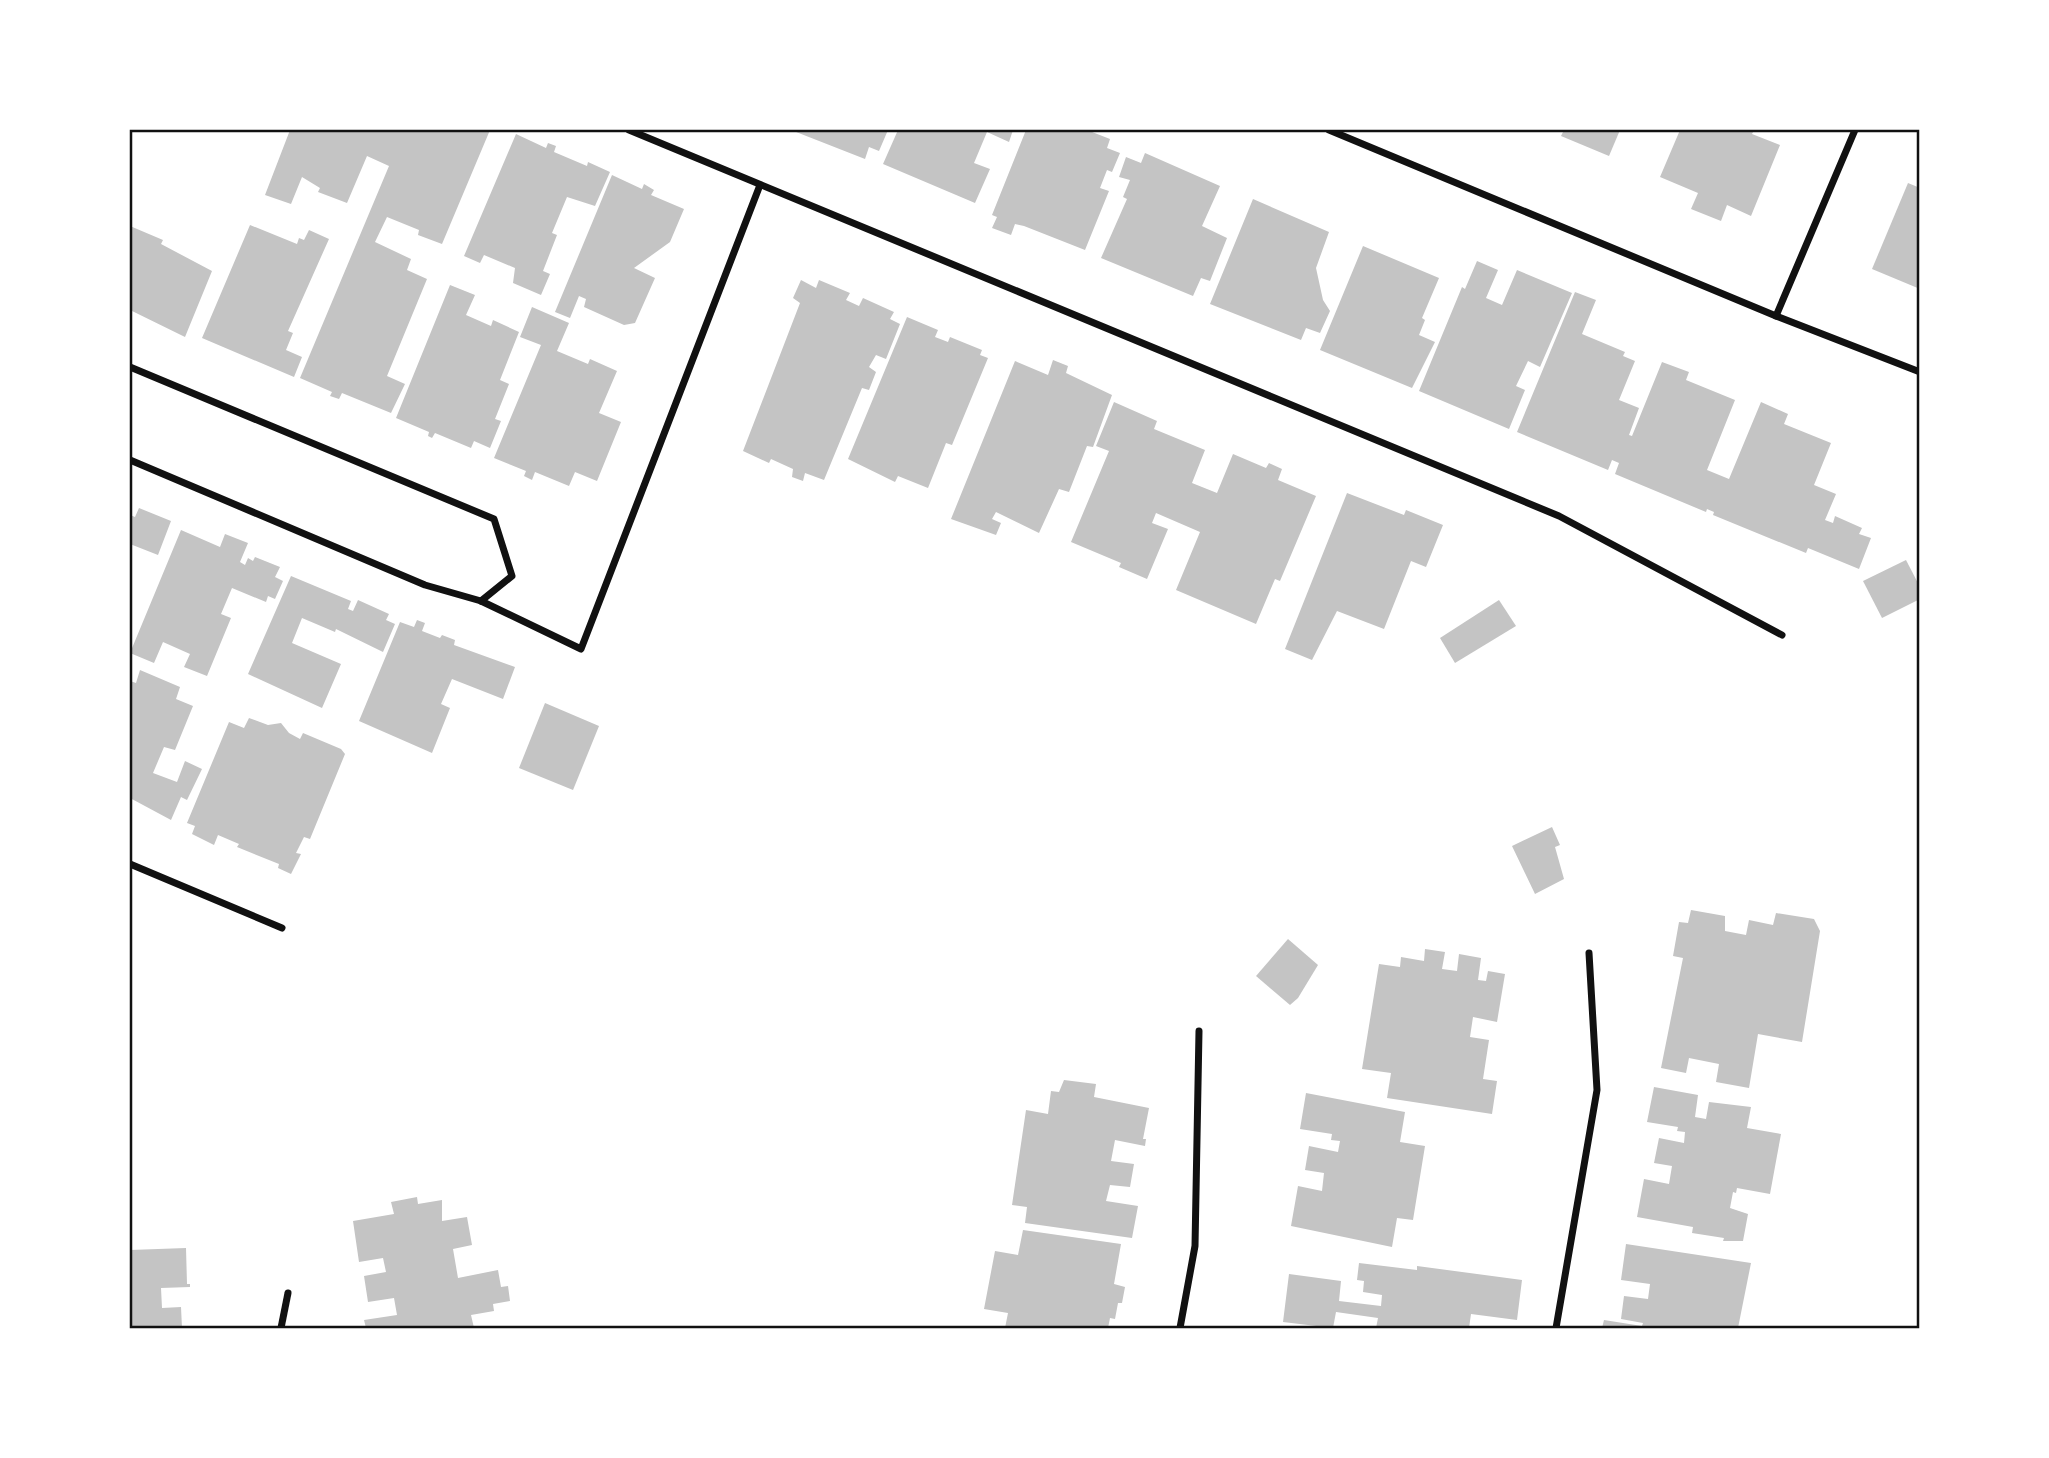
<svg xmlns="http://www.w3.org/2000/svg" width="2049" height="1458" viewBox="0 0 2049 1458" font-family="'Noto Serif',serif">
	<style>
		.building { fill: #c4c4c4 }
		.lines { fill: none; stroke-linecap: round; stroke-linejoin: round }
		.minor { stroke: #111; stroke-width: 7 }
		.neatline { fill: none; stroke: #111; stroke-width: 2.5 }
	</style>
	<rect width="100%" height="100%" fill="#fff"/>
	<g class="building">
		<polygon points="290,130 490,130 442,244 418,235 419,230 387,217 375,242 411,259 407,270 427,279 387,376 405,384 391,413 342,393 339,399 330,396 332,392 300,378 389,166 367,156 347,203 318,192 320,188 302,177 291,204 265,195"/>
		<polygon points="791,130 888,130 879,151 869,147 865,159"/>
		<polygon points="898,130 1013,130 1009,142 987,132 974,163 990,169 975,203 883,164"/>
		<polygon points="1026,130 1087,130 1110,139 1107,148 1120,153 1112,172 1107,170 1100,188 1109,191 1085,250 1024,226 1015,224 1011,235 992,228 997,217 992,215"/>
		<polygon points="1564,130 1620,130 1609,156 1561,136"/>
		<polygon points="1680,130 1754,130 1752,134 1780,145 1751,216 1727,205 1721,221 1691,209 1698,193 1660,177"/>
		<polygon points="516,134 546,148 548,143 556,146 554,152 587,166 588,162 610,172 595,206 567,197 552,233 557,235 543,271 550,274 541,295 513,283 515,268 484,255 480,263 464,256"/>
		<polygon points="1145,153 1220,186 1202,226 1227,238 1210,281 1201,278 1193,296 1101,258 1127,199 1123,197 1130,180 1119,177 1126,157 1141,163"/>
		<polygon points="612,175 642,189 644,184 654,190 651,195 684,209 670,242 634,268 655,278 635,323 624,325 584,307 586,299 579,296 570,318 555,312"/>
		<polygon points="1908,183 1920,188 1920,289 1872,269"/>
		<polygon points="1253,199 1329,232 1316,268 1323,300 1330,311 1320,333 1306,328 1301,340 1210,304"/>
		<polygon points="250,225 297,244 299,238 304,240 309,230 329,239 288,331 293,333 286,350 302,357 294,377 202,338"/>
		<polygon points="130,226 163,240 161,244 212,271 185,337 130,310"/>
		<polygon points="1363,246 1439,278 1422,318 1425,320 1419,335 1435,342 1412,388 1320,350"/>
		<polygon points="1477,261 1498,270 1486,298 1502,305 1517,270 1572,293 1540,367 1528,361 1516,386 1525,390 1509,429 1419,391 1462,287 1465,289"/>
		<polygon points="801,280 816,288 819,280 850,293 846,300 859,306 863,298 894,312 890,319 900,324 886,359 876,355 869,367 876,372 869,390 862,388 824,480 805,473 803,481 792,477 793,469 771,459 769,463 743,451 800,303 793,298"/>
		<polygon points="450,285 475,295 466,315 491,326 493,320 519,332 500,380 509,384 495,419 501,421 490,448 474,441 471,448 435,433 432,438 428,436 429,432 396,418"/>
		<polygon points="1575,292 1596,300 1582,334 1625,352 1623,356 1635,361 1619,400 1639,408 1629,435 1632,436 1662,362 1689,372 1686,380 1735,400 1707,470 1729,479 1761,402 1788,414 1784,424 1831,443 1814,485 1836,494 1825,520 1833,523 1835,516 1862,528 1859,534 1871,538 1859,569 1808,548 1806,553 1713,515 1714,512 1707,509 1706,512 1615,474 1619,463 1612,460 1608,470 1517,432"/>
		<polygon points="532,307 569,323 557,351 588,364 590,359 617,371 599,413 621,422 597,481 575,472 569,486 535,472 532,480 524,476 526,471 494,458 541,345 520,337"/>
		<polygon points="907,317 938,330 935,337 948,342 950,337 982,350 980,355 988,358 952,445 946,443 928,488 898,476 895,482 848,459"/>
		<polygon points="1053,360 1068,366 1066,373 1112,395 1093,447 1087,446 1069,492 1059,489 1039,533 996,512 992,519 1001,523 996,535 951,519 1015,361 1048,375"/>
		<polygon points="1114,402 1157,421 1154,429 1205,450 1192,483 1217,493 1233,454 1266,468 1269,463 1282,469 1278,480 1316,496 1280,581 1275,579 1256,624 1176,590 1200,532 1156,513 1152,523 1168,529 1147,579 1119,567 1121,563 1071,542 1109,451 1096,446"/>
		<polygon points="1347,493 1404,515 1406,510 1443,525 1426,567 1411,561 1384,629 1337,611 1312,660 1285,649"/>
		<polygon points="139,508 171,521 158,555 130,544 130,515 135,517"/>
		<polygon points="181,530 220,547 225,534 248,543 240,562 245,565 248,558 253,561 255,557 280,567 275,577 283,581 275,599 268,596 266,602 232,588 221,614 231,618 207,676 184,667 190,654 163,642 154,663 130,653"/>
		<polygon points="1906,560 1920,587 1920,599 1882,618 1863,581"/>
		<polygon points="291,576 351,601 348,609 353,611 358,600 389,614 386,620 395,624 383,652 336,629 335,632 302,618 292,643 341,664 322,708 248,674"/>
		<polygon points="1499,600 1516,626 1455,663 1440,638"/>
		<polygon points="417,620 425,623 422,631 440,638 442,635 455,640 454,645 515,667 503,699 452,679 441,704 450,708 432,753 359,721 400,622 414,627"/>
		<polygon points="140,670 180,687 176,699 193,706 175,750 164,747 153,773 177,782 185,761 202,769 187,800 181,797 171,820 130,798 130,681 136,683"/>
		<polygon points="545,703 599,726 573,790 519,768"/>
		<polygon points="249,718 268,725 281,723 289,733 300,739 303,733 341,749 345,754 310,839 304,837 296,853 301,854 291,874 278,868 279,864 237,847 239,844 218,835 214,845 192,834 195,826 187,823 229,722 244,728"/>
		<polygon points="1552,827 1560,845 1555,847 1564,879 1535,894 1512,846"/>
		<polygon points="1691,910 1725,916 1725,931 1746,935 1749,920 1773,925 1776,913 1814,919 1820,931 1802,1042 1758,1034 1749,1088 1716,1082 1719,1064 1689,1058 1686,1073 1661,1068 1683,958 1673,956 1679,922 1688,923"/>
		<polygon points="1288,939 1318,965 1298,998 1290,1005 1256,976"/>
		<polygon points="1425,949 1445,952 1442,969 1457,971 1459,954 1481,958 1478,980 1486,981 1488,971 1505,974 1497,1022 1473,1017 1470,1037 1489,1040 1483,1079 1497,1081 1492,1114 1387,1098 1391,1073 1362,1069 1379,964 1400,967 1401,957 1424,961"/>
		<polygon points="1064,1080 1096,1084 1094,1097 1149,1108 1143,1139 1146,1139 1145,1146 1115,1140 1111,1161 1134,1164 1130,1187 1110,1185 1106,1201 1138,1206 1132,1238 1025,1223 1027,1207 1012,1205 1026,1110 1048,1114 1051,1091 1059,1092"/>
		<polygon points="1654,1087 1698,1095 1695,1117 1706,1119 1709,1102 1751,1107 1747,1128 1781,1134 1770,1194 1737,1188 1736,1193 1733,1192 1730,1208 1748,1214 1743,1241 1723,1241 1724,1238 1692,1233 1693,1227 1637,1217 1644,1179 1669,1184 1672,1166 1654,1163 1659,1138 1684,1143 1685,1132 1677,1131 1678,1127 1647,1122"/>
		<polygon points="1306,1093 1405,1112 1400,1142 1425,1146 1413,1220 1397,1218 1392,1247 1291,1226 1298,1186 1322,1191 1324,1173 1305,1170 1309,1146 1338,1152 1340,1141 1331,1140 1332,1134 1300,1129"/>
		<polygon points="417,1197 418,1204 442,1200 442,1221 467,1217 472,1245 453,1249 458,1278 498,1270 501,1287 508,1286 510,1301 493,1304 494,1311 471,1315 474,1328 366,1328 364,1320 397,1315 394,1298 368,1302 364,1276 386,1272 383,1258 359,1262 353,1221 394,1214 391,1202"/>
		<polygon points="1023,1230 1121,1244 1114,1284 1125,1287 1122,1303 1118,1303 1115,1319 1110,1318 1108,1328 1005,1328 1008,1313 984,1309 995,1251 1018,1255"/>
		<polygon points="1626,1244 1751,1263 1738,1328 1602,1328 1604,1320 1642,1326 1643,1323 1621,1319 1624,1296 1648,1299 1650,1284 1621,1280"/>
		<polygon points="186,1248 187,1284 190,1284 190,1287 161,1288 162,1308 181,1307 182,1328 130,1328 130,1250"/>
		<polygon points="1359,1263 1417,1270 1417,1266 1522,1280 1517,1320 1471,1314 1469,1328 1376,1328 1378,1318 1336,1312 1333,1328 1283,1322 1289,1274 1341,1281 1339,1301 1381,1306 1382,1295 1363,1292 1364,1281 1357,1280"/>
	</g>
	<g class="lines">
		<g class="minor">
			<polyline points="629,130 1559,516 1782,635"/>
			<polyline points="1329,130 1776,316 1920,372"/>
			<polyline points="1776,316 1855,130"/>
			<polyline points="130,367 494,519 512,576 481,601"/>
			<polyline points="130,460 425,585 481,601 581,649 760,185"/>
			<polyline points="130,864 282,928"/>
			<polyline points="281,1328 288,1293"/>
			<polyline points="1180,1328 1195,1246 1199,1031"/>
			<polyline points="1556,1328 1597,1090 1589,953"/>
		</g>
	</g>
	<rect width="2049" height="1458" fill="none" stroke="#ffffff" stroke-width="262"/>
	<rect x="131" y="131" width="1787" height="1196" class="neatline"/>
</svg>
